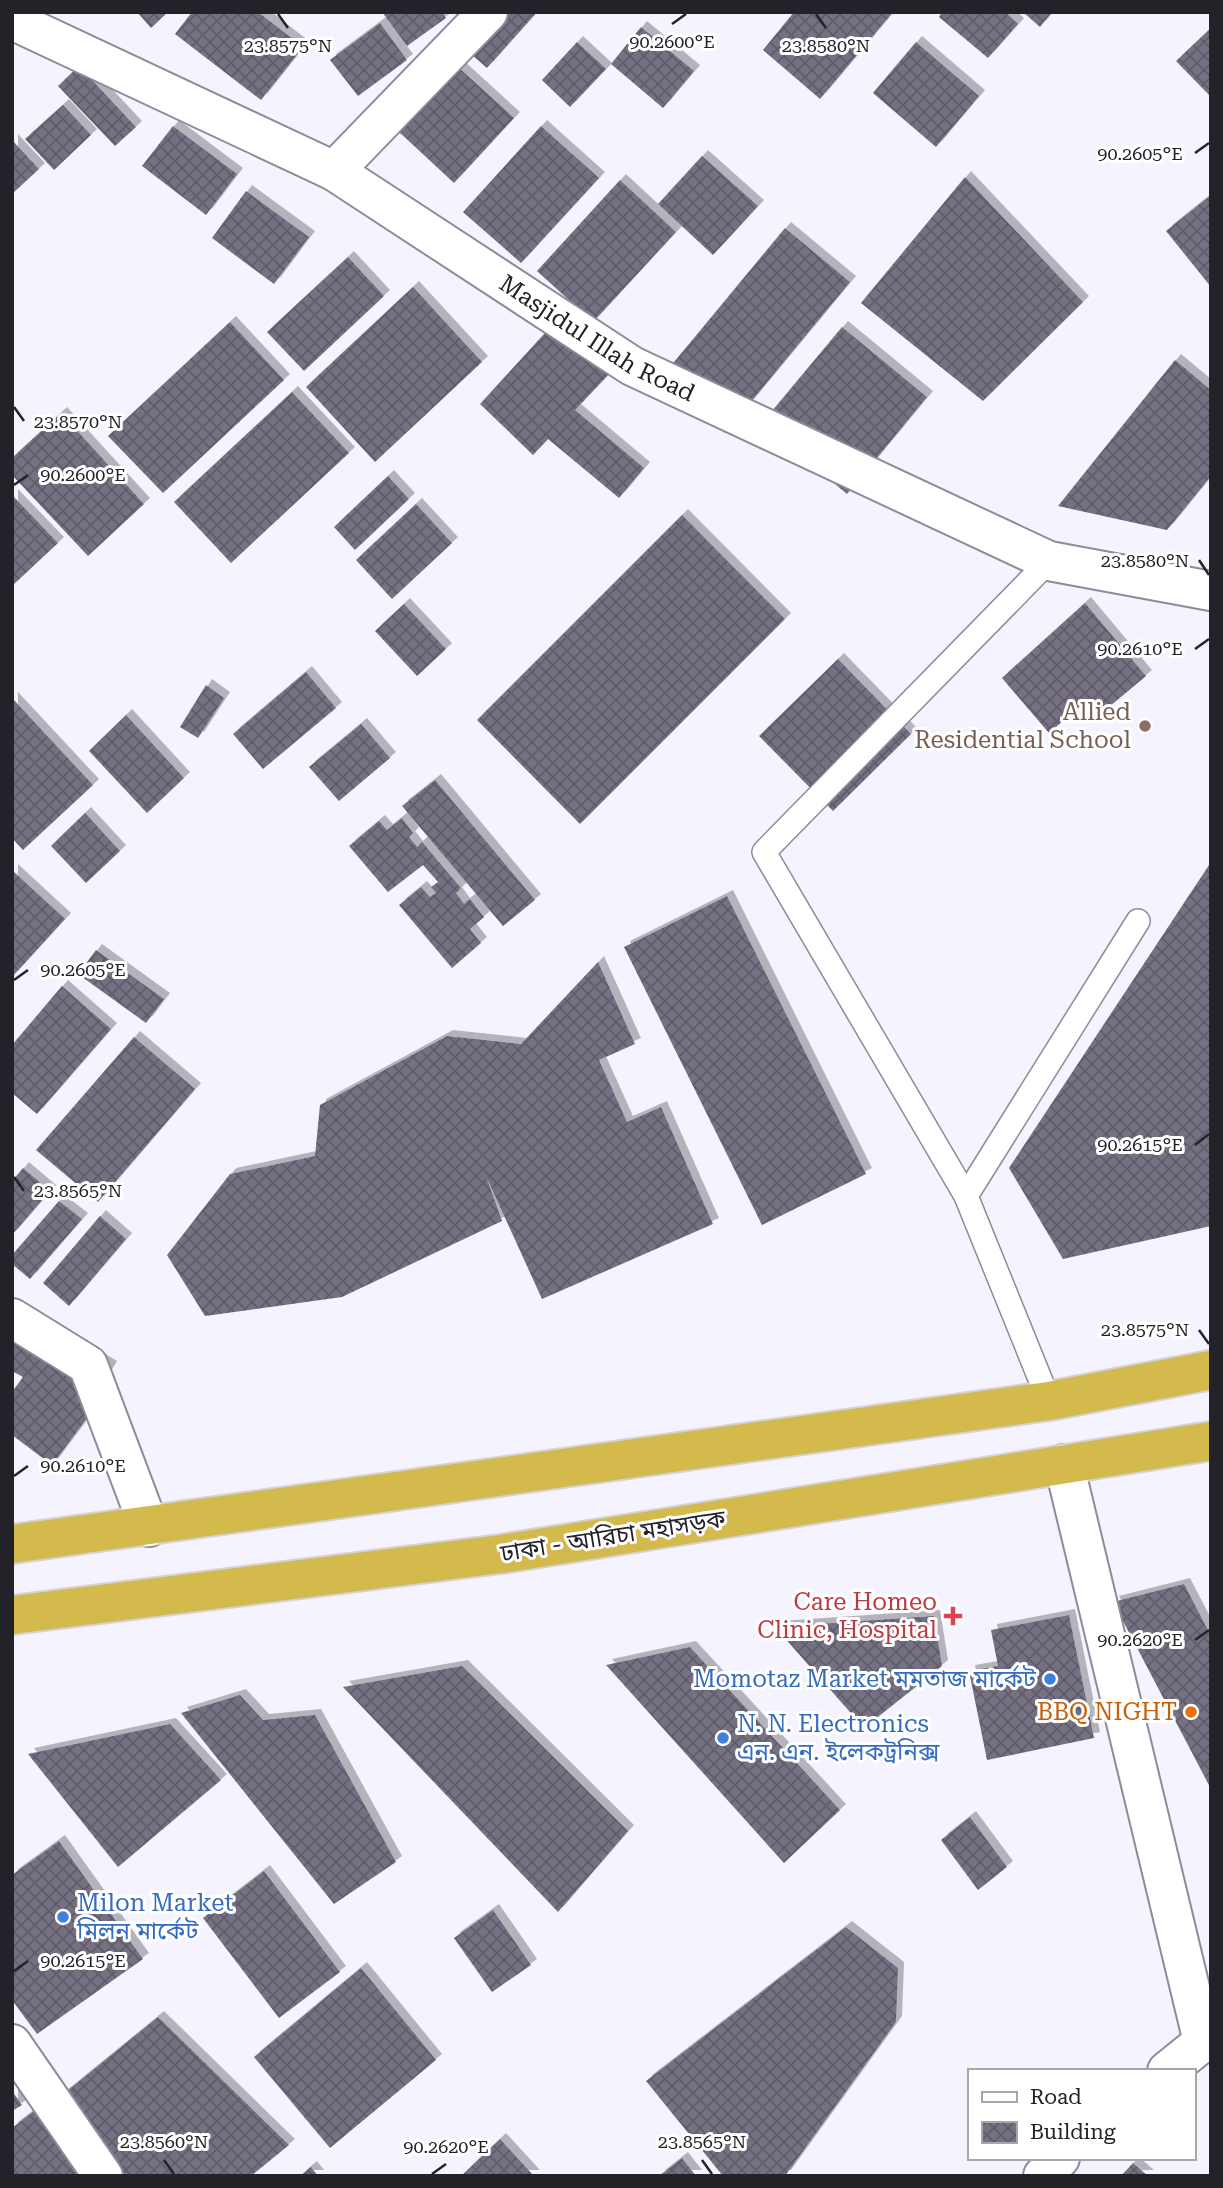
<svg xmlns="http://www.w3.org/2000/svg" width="1223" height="2188" viewBox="0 0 1223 2188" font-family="'Roboto Serif','Noto Sans Bengali',serif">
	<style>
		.building { fill: url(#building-cross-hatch); filter: url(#shadow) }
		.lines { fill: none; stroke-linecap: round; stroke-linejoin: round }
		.service-casing { stroke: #8e8a9b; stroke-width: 26 }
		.minor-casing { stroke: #8e8a9b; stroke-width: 42 }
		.trunk-casing { stroke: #d3d3d4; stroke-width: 42 }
		.service { stroke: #fff; stroke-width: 23 }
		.minor { stroke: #fff; stroke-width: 38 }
		.trunk { stroke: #d4ba4c; stroke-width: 38 }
		.ticks { fill: none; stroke: #242229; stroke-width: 2.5 }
		.education-dot { fill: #8d6e63; stroke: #fff; stroke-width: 2.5 }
		.health-dot { fill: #e0444e; stroke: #fff; stroke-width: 2.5 }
		.shop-dot { fill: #3f7fe0; stroke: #fff; stroke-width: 2.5 }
		.food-dot { fill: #e8710a; stroke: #fff; stroke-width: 2.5 }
		.labels { text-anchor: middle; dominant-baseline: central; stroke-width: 6; stroke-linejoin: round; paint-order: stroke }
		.street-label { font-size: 24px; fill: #242229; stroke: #fff }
		.education-label { font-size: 24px; fill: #785e54; stroke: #fff; text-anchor: end }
		.health-label { font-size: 24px; fill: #be3a42; stroke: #fff; text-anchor: end }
		.shop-label { font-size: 24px; fill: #366cbe; stroke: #fff; text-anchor: start }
		.food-label { font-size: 24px; fill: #c56008; stroke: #fff; text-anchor: end }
		.ticks-label { font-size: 18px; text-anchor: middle; fill: #242229; stroke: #fff; stroke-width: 6; stroke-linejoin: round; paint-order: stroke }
	</style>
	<defs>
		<pattern id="building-cross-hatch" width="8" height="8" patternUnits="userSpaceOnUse" patternTransform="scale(1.75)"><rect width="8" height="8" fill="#757182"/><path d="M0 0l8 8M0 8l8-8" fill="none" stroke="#605c6a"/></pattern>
		<filter id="shadow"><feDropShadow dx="6" dy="-6" stdDeviation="0" flood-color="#0004"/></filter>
	</defs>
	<rect width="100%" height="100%" fill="#f5f3fe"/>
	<g class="building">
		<polygon points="137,12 168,12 151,28"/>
		<polygon points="192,12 258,12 303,47 261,100 175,34"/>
		<polygon points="382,12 442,12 446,18 407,46"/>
		<polygon points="495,12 537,12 487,68 463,47"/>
		<polygon points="794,12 893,12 820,99 763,50"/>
		<polygon points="942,12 1005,12 1018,24 988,58 939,17"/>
		<polygon points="1023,12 1052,12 1040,27"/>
		<polygon points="380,23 407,60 358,96 330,60"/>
		<polygon points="641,27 694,71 663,108 611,64"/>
		<polygon points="1211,28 1211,97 1176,61"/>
		<polygon points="577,42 606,69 570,107 542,80"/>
		<polygon points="916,42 979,96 936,147 873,93"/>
		<polygon points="79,66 136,127 115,146 58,86"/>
		<polygon points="457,66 514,118 454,183 398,131"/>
		<polygon points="63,105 91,135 54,170 25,139"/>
		<polygon points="173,126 237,174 206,215 142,166"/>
		<polygon points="541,126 599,178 521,263 463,212"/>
		<polygon points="12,140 39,169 12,194"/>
		<polygon points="702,156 758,206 713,255 658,204"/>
		<polygon points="965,177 1083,302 983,401 861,303"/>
		<polygon points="620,180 676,232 593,322 537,271"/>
		<polygon points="246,191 309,237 274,284 212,238"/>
		<polygon points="1211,195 1211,287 1166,231"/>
		<polygon points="785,228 850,282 725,433 660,379"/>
		<polygon points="348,257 384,296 304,371 267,332"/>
		<polygon points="413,287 482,362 375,462 306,387"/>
		<polygon points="230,322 284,380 163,493 108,436"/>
		<polygon points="555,322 610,373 575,410 644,468 619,498 548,439 533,455 480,404"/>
		<polygon points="842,327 927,397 847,494 762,423"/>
		<polygon points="1175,360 1211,390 1211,476 1167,530 1058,506"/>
		<polygon points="292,392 349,453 231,563 174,502"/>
		<polygon points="61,413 144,504 88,556 12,475 12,458"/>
		<polygon points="388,476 409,499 355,550 334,527"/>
		<polygon points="12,495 58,543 12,586"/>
		<polygon points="416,504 452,543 392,599 356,560"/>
		<polygon points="682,515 785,619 580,824 477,720"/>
		<polygon points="1085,603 1146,676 1097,717 1085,702 1049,733 1002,678"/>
		<polygon points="404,604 446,649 417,676 375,631"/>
		<polygon points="838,659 911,734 833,811 759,736"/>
		<polygon points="306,672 336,708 263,769 233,734"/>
		<polygon points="206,685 224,698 198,738 180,727"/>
		<polygon points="12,698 93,785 23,850 12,838"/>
		<polygon points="126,715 184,778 147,813 89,751"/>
		<polygon points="361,724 390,758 339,801 309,767"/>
		<polygon points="435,780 535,900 503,926 402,806"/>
		<polygon points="85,813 120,851 86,883 51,846"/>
		<polygon points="402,818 413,833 409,837 417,847 422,842 461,888 456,893 464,904 470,899 484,917 470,929 481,943 452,968 399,905 421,887 430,897 436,893 431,887 438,882 423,865 388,892 349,846 379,821 387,830"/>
		<polygon points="1211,862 1211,1226 1063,1259 1009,1168"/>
		<polygon points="12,870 65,919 12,977"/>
		<polygon points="727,896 866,1174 762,1225 624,947"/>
		<polygon points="96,950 164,999 146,1023 78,974"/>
		<polygon points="598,962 635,1044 599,1060 627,1122 661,1107 713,1224 542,1299 486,1176 502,1221 342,1297 205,1316 167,1255 230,1174 315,1156 320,1105 447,1036 521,1044"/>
		<polygon points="62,986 111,1029 37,1114 12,1093 12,1045"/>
		<polygon points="134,1037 195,1089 98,1202 36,1150"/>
		<polygon points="23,1168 50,1191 12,1235 12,1181"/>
		<polygon points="59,1201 82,1219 30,1279 12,1264 12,1255"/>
		<polygon points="100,1216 126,1239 69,1306 43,1283"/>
		<polygon points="12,1307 111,1367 85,1411 90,1414 52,1465 12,1435 12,1392 23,1377 12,1371"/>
		<polygon points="1184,1584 1211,1636 1211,1789 1113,1602"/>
		<polygon points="1069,1615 1094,1738 987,1760 969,1671 998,1666 991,1630"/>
		<polygon points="934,1616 942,1666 864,1728 775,1627"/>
		<polygon points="690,1647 840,1810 784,1863 606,1665"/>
		<polygon points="462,1666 628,1831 558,1912 343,1687"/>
		<polygon points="240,1695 263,1720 315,1715 396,1862 334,1904 181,1713"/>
		<polygon points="170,1724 221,1780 118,1867 28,1754"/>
		<polygon points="970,1817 1007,1867 978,1890 941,1840"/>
		<polygon points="59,1841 143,1959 37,2034 12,2000 12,1875"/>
		<polygon points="264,1871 340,1972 279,2018 203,1918"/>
		<polygon points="493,1910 531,1965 492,1992 454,1938"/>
		<polygon points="846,1927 898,1968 896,2022 785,2176 723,2176 646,2081"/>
		<polygon points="361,1968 436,2060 330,2148 254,2057"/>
		<polygon points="158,2017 289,2145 251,2176 126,2176 61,2096"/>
		<polygon points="12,2091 22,2105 12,2111"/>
		<polygon points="34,2111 84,2176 12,2176 12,2128"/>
		<polygon points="500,2139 534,2176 461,2176"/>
		<polygon points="682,2158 696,2176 659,2176"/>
		<polygon points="1133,2163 1148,2176 1121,2176"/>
		<polygon points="311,2167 318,2176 300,2176"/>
	</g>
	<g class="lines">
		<defs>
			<g id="service">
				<polyline points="966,1196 764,852 1049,561"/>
				<polyline points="1049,1401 966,1196 1138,921"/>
			</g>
			<g id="minor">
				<path id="s1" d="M12,20L334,171L632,366L1049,561L1211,591"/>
				<polyline points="334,171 488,12"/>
				<polyline points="12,1318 88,1365 149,1527"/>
				<polyline points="1064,1464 1203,2042 1167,2071"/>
				<polyline points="12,2044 103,2176"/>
				<polyline points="1043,2176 1060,2158"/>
			</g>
			<g id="trunk">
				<polyline points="12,1544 1049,1401 1211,1370"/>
				<polyline points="12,1615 501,1554 1211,1441"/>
			</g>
		</defs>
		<use href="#service" class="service-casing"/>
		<use href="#minor" class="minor-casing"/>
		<use href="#trunk" class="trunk-casing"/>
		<use href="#service" class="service"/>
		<use href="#minor" class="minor"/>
		<use href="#trunk" class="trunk"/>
	</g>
	<path class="ticks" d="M278,14L288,28M816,14L826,28M672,24L686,14M1195,153L1209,143M14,407L24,421M14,485L28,475M1199,560L1209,575M1195,649L1209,639M14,980L28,970M1195,1145L1209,1134M14,1177L24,1191M1199,1330L1209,1344M14,1476L28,1466M1195,1640L1209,1630M14,1971L28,1961M164,2160L174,2174M702,2160L712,2174M432,2174L446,2164"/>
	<circle class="education-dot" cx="1145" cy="726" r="7"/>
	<path class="health-dot" d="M949.5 1605.5h7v7h7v7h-7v7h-7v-7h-7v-7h7z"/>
	<g class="shop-dot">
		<circle cx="1050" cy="1679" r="7"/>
		<circle cx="723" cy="1738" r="7"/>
		<circle cx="63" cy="1917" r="7"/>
	</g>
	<circle class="food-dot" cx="1191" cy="1712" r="7"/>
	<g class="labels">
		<g class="street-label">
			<text stroke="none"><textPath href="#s1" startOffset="668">Masjidul Illah Road</textPath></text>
			<text transform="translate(613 1536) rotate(-9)">ঢাকা - আরিচা মহাসড়ক</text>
		</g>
		<g class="education-label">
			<text x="1131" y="712">Allied<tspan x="1131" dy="28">Residential School</tspan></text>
		</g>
		<g class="health-label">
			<text x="937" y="1602">Care Homeo<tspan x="937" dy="28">Clinic, Hospital</tspan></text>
		</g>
		<g class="shop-label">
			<text x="1036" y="1679" text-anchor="end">Momotaz Market মমতাজ মার্কেট</text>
			<text x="737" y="1724">N. N. Electronics<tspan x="737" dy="28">এন. এন. ইলেকট্রনিক্স</tspan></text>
			<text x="77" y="1903">Milon Market<tspan x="77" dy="28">মিলন মার্কেট</tspan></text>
		</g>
		<g class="food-label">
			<text x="1177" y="1712">BBQ NIGHT</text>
		</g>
	</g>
	<g class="ticks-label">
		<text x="672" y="48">90.2600°E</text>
		<text x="288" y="52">23.8575°N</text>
		<text x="826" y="52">23.8580°N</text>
		<text x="1140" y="160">90.2605°E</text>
		<text x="78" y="428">23.8570°N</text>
		<text x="83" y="481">90.2600°E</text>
		<text x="1145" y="567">23.8580°N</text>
		<text x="1140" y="655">90.2610°E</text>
		<text x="83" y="976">90.2605°E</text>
		<text x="1140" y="1151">90.2615°E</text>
		<text x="78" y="1197">23.8565°N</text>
		<text x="1145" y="1336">23.8575°N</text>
		<text x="83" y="1472">90.2610°E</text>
		<text x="1140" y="1646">90.2620°E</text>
		<text x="83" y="1967">90.2615°E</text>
		<text x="164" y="2148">23.8560°N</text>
		<text x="702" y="2148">23.8565°N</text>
		<text x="446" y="2153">90.2620°E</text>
	</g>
	<rect width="1223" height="2188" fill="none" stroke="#242229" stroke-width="28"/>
	<rect x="968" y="2069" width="228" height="91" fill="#ffffff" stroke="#a7a7a9" stroke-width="2"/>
	<rect x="982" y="2092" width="35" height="10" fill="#ffffff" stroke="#a7a7a9" stroke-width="2"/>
	<text x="1030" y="2104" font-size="21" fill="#242229">Road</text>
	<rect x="982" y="2122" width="35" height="21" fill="url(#building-cross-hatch)" stroke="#a7a7a9" stroke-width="2"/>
	<text x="1030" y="2139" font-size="21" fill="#242229">Building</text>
</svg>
